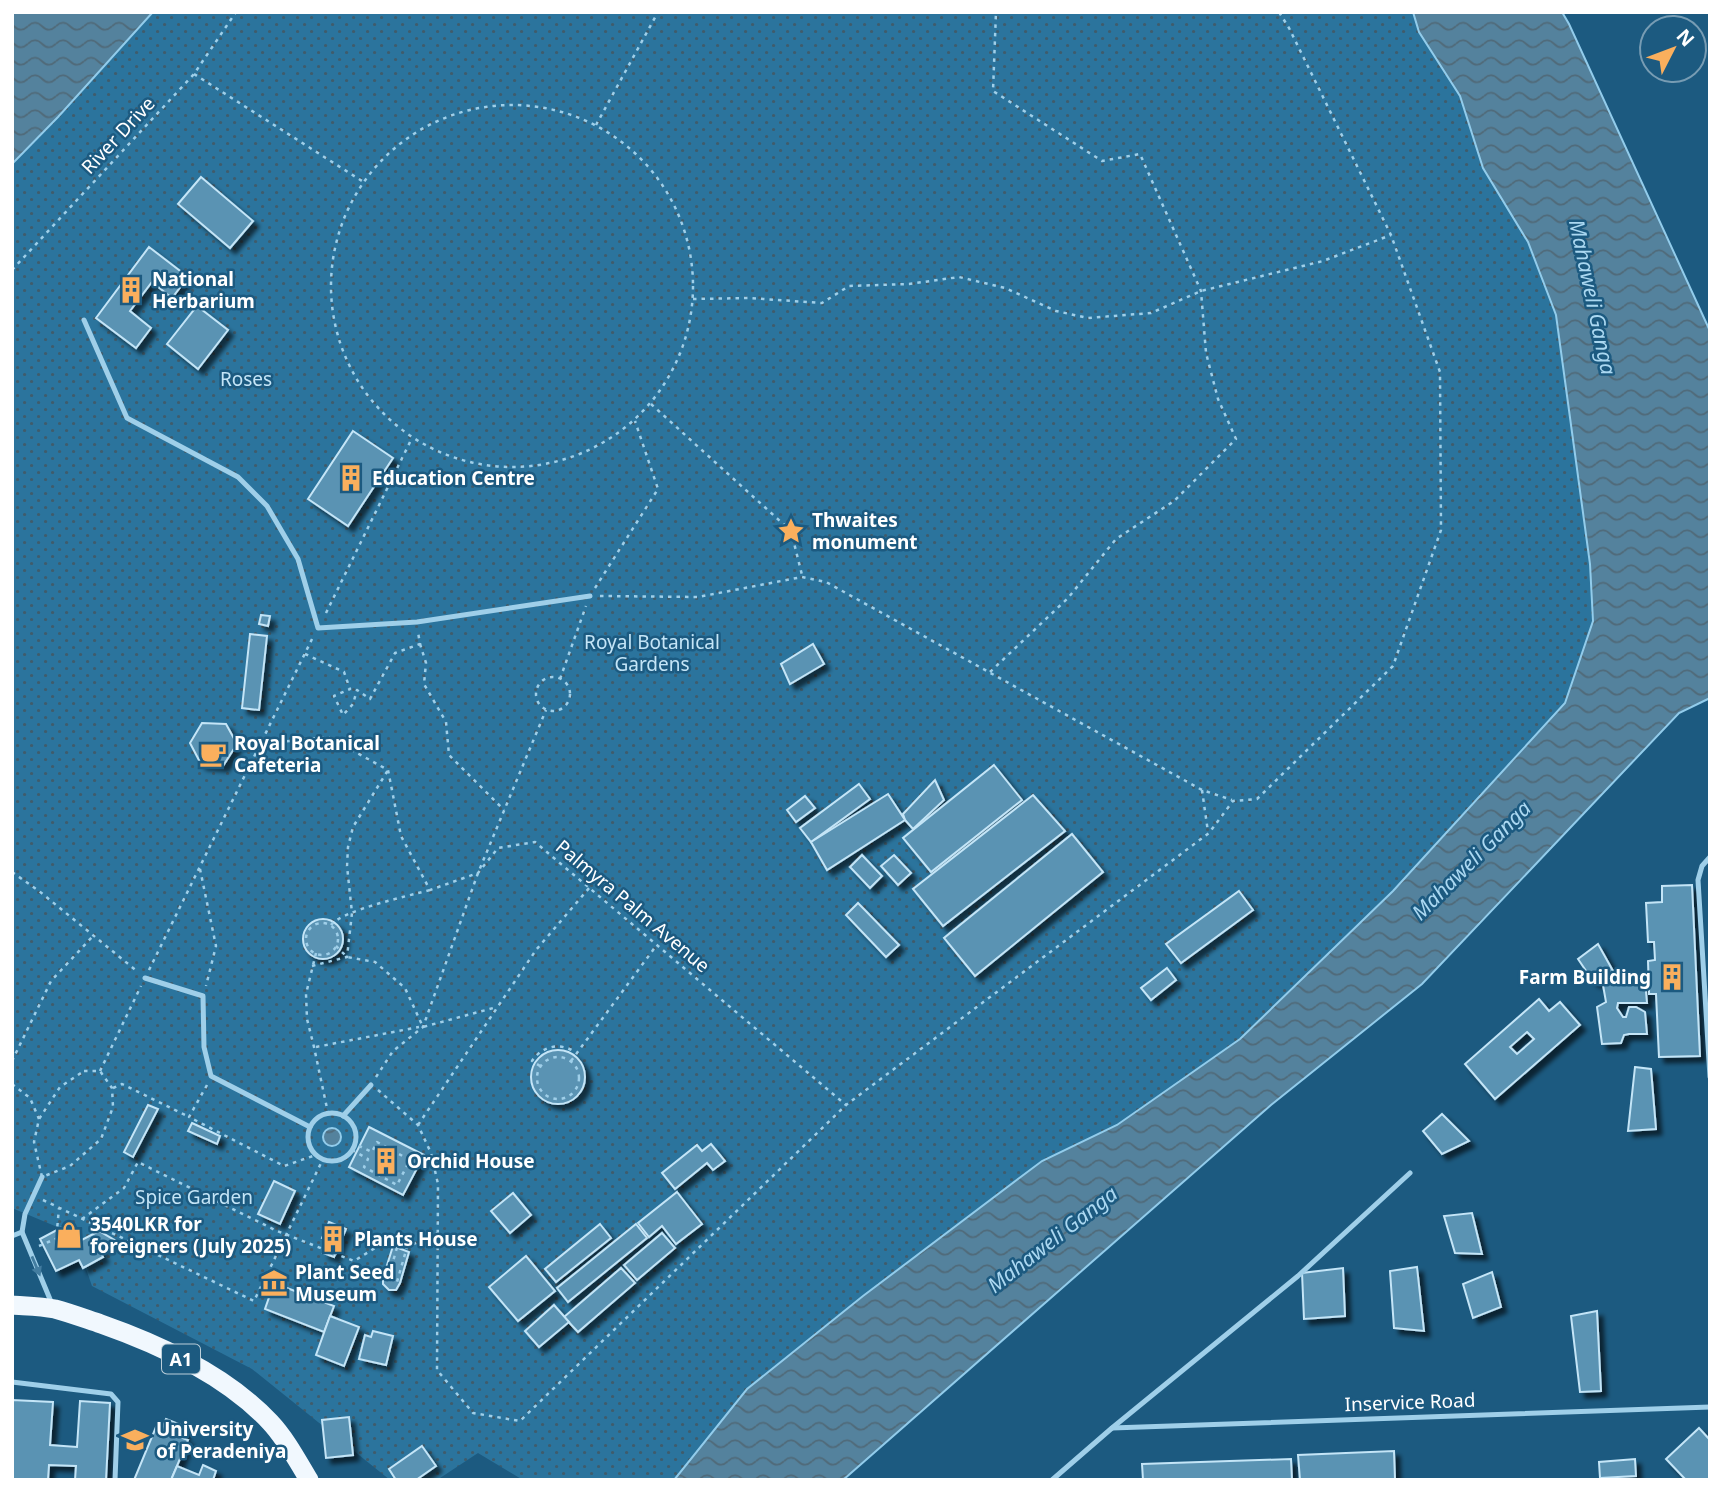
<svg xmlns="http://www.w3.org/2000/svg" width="1722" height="1492" viewBox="0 0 1722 1492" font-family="'Noto Sans',sans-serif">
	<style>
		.garden { fill: url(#garden-dots) }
		.water { fill: url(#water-waves); stroke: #92cceb; stroke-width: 2 }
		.building { fill: #5a93b3; stroke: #c4e5f7; stroke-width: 2; fill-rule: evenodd; filter: url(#shadow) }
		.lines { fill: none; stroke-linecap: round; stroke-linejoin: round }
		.path { stroke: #9fcfe9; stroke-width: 2.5; stroke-dasharray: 3.5 5; stroke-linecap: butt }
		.service { stroke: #9fcfe9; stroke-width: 5 }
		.trunk { stroke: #f1f8fe; stroke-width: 19 }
		.oneway { fill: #437da0 }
		.labels { text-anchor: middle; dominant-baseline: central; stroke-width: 5; stroke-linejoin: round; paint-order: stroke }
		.shield { fill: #1c5a80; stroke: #bbced9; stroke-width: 2 }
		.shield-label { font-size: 18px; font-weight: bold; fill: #fff }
		.street-label { font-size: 19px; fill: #fff; stroke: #1c5a80 }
		.poi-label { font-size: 19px; font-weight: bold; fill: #fff; stroke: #1c5a80; text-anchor: start }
		.park-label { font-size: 19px; fill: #c4e5f7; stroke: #1c5a80 }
		.water-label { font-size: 21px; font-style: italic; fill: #abd8f1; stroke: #1c5a80 }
	</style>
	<defs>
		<pattern id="garden-dots" width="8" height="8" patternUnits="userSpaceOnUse" patternTransform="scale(1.75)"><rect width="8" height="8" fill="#2b749d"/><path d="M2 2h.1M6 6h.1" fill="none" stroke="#3f5c6c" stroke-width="1.8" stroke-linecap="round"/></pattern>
		<pattern id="water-waves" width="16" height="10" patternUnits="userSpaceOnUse" patternTransform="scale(1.75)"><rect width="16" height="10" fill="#54829d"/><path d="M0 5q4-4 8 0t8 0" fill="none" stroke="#506a79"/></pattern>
		<filter id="shadow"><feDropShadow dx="5.5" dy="5.5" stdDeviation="2" flood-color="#0009"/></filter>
	</defs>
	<rect width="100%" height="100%" fill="#1c5a80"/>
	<polygon class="garden" points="153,12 1413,12 1419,32 1460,96 1483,168 1528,242 1556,315 1590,564 1593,621 1565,703 1393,891 1240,1039 1117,1125 1042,1161 747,1389 674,1480 523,1480 478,1453 437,1480 390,1480 252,1369 92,1286 74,1234 12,1208 12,164 58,117"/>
	<g class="water">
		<polygon points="12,12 153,12 58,117 12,164"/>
		<polygon points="1413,12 1562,12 1569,24 1710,331 1710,698 1679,713 1422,984 1271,1105 843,1480 674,1480 747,1389 863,1296 1042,1161 1117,1125 1240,1039 1393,891 1565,703 1593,621 1590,564 1556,315 1528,242 1483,168 1460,96 1419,32"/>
		<circle cx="332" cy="1137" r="9"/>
	</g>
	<g class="building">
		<polygon points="201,177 253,221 230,248 178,204"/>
		<polygon points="149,247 188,277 172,298 152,282 130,311 151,328 136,348 96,318"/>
		<polygon points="197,306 228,330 198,369 167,344"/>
		<polygon points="353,431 393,458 348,526 308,499"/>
		<polygon points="261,615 270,616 268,626 259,624"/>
		<polygon points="250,634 267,636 259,710 242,708"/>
		<polygon points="813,644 824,664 790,684 781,664"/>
		<polygon points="202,723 226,724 237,744 223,766 201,764 190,743"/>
		<polygon points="994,765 1022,800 931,872 903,838"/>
		<polygon points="935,780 944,800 913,829 905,820 903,814"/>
		<polygon points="859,784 870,799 811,842 800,828"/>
		<polygon points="888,794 905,820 827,870 811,842"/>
		<polygon points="1033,795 1065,831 943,926 913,889"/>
		<polygon points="805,796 815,808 796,822 787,810"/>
		<polygon points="1072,834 1103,872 975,976 944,938"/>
		<polygon points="862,855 882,876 870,888 850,867"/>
		<polygon points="894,855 911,873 898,885 881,866"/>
		<polygon points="1692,885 1700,1056 1659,1057 1656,994 1649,994 1648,961 1655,960 1654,942 1648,942 1646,903 1662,902 1662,886"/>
		<polygon points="1239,891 1253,910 1181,963 1166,944"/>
		<polygon points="858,903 899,945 886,957 846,915"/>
		<circle cx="323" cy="939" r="20"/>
		<polygon points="1598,944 1617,978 1645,980 1647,1003 1618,1003 1617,1008 1623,1017 1626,1017 1629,1007 1636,1007 1645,1012 1647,1034 1629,1034 1624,1035 1621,1043 1602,1044 1597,1007 1606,1002 1603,985 1599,982 1593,981 1578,959"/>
		<polygon points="1167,968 1176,980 1151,1000 1141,988"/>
		<path d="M1539,999L1549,1011L1560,1002L1580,1025L1495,1099L1465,1064ZM1527,1032L1534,1039L1517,1054L1510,1047Z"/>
		<circle cx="558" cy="1077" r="27"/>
		<polygon points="1635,1067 1651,1069 1656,1129 1628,1131"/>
		<polygon points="148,1105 158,1109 133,1157 124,1152"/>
		<polygon points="1442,1114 1469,1141 1442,1154 1423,1131"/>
		<polygon points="192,1123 220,1136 217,1144 188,1131"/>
		<polygon points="369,1127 424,1155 403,1195 349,1167"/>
		<polygon points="711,1144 725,1161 713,1170 707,1163 675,1189 662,1173 697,1145 702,1151"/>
		<polygon points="274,1181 295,1191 280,1224 258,1214"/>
		<polygon points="677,1192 702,1224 676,1244 662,1226 649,1237 638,1223"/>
		<polygon points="513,1193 531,1215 510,1233 491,1211"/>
		<polygon points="1472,1213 1482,1254 1455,1253 1444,1216"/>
		<polygon points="329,1222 346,1229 334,1257 323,1253 329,1241 322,1238"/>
		<polygon points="68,1224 78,1242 99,1231 116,1241 99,1249 103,1257 83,1268 79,1260 56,1271 40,1239"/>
		<polygon points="600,1224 611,1238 556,1282 545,1269"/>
		<polygon points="636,1224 647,1238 568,1302 557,1288"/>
		<polygon points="662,1233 675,1248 637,1280 624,1265"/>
		<polygon points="393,1246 409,1252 400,1283 396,1290 389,1290 383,1284 383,1278"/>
		<polygon points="526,1256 555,1291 518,1321 489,1287"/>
		<polygon points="1417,1267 1424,1331 1394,1328 1390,1271"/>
		<polygon points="621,1268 635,1283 578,1332 564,1317"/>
		<polygon points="1343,1268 1345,1316 1304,1319 1302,1273"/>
		<polygon points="1492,1272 1501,1307 1473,1318 1463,1284"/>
		<polygon points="274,1283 334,1306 324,1332 265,1309"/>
		<polygon points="554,1305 569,1322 539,1347 525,1331"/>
		<polygon points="1597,1311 1601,1391 1580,1392 1571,1316"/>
		<polygon points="330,1316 359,1327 344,1366 316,1355"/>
		<polygon points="373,1331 393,1336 386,1365 359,1359 365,1335 371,1337"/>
		<polygon points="12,1400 53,1402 50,1445 77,1447 80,1401 110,1403 106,1480 75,1480 76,1466 49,1465 48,1480 12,1480"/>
		<polygon points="349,1417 353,1455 326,1458 322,1420"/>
		<polygon points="166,1419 186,1427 182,1438 188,1440 171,1480 134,1480 156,1427 162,1429"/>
		<polygon points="1699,1428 1710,1440 1710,1480 1686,1480 1666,1459"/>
		<polygon points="422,1446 436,1466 416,1480 396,1480 389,1469"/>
		<polygon points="1394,1451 1395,1479 1300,1480 1298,1455"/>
		<polygon points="1291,1459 1292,1480 1143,1480 1142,1464"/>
		<polygon points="1635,1459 1636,1476 1600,1478 1599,1462"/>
		<polygon points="203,1465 216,1471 213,1480 171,1480 177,1466 199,1475"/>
	</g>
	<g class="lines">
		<g class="path">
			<polyline points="194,74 362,181"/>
			<circle cx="512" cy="286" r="181"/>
			<polyline points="596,125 658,12"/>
			<polyline points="12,270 194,74 236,12"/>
			<polyline points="693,299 749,298 822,303 849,286 909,284 959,277 1005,288 1056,311 1088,318 1151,313 1201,291 1323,261 1391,235"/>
			<polyline points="651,404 791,531 802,575"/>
			<polyline points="595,588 658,489 635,421"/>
			<polyline points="600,596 698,597 802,577 826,582 1202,790 1232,800"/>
			<polyline points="326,613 412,438"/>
			<polyline points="420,644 426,663 424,684 446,722 449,755 504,810"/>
			<polyline points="305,654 344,672 350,689 334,696 343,715 353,704 357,690 370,699 395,653 420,644 418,632"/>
			<polyline points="990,672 1068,598 1116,539 1174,501 1236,439 1218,399 1206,353 1201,291 1140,154 1102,161 993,91 996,12"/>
			<circle cx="553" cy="694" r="17"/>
			<polyline points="560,679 586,606"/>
			<polyline points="261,744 328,737 388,770 401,836 430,890 478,873 498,848 535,842 846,1105"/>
			<polyline points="1202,790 1208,832"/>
			<polyline points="200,869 216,946 206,986"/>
			<polyline points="12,872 39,891 138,972"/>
			<circle cx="322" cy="939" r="16"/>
			<path d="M331,925C343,910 408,896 430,890"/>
			<polyline points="336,946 347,957 375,962 405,988 423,1027 497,1007"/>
			<polyline points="316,953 306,994 307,1019 314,1047 328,1113"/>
			<polyline points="312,966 347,957 352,913 347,866 348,847 353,827 388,770"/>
			<polyline points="149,970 313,637"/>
			<polyline points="316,1047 419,1027"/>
			<circle cx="558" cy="1078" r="21"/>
			<polyline points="12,1061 51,981 93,936"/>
			<polyline points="571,1061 656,946"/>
			<path d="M540,1066L532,1061C542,1046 560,1042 575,1052"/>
			<polygon points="84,1071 100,1071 112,1088 113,1107 101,1139 70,1166 42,1177 34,1142 39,1119 60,1087"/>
			<polyline points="100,1071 141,986"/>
			<polyline points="376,1077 393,1051 423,1027 478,873 546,710"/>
			<polyline points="12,1084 30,1098 39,1119"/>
			<polyline points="207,1085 189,1117 284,1166 316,1155"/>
			<polyline points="113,1088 122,1084 189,1117"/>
			<polyline points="378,1090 418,1125 431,1153 438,1184 437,1370 473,1413 520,1421 846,1105 1209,833 1233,801 1257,799 1393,666 1441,530 1440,372 1391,235 1289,28 1279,12"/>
			<polyline points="418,1125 536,950 590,887"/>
			<polyline points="352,1150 368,1159 364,1167 397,1185 410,1160 377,1142 372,1152 355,1144"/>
			<polyline points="43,1200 254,1301 323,1159"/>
			<polyline points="82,1219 124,1188 138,1162 277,1231 354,1261 388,1240 398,1244 388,1279 397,1282 407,1247 438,1233"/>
			<polyline points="39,1246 60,1237 57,1230 59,1208"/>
		</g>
		<g class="service">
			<polyline points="84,320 127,418 238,477 267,506 298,559 318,628 417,622 590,596"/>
			<polyline points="1710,857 1702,866 1698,880 1710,1077"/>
			<polyline points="145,978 203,996 204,1047 211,1076 310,1127"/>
			<circle cx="332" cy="1137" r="24"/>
			<polyline points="343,1116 371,1085"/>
			<polyline points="22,1232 25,1214 42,1177"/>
			<polyline points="12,1236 22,1232 52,1304"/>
			<polyline points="12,1382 111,1394 118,1402 115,1480"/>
			<polyline points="1112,1428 1710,1407"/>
			<polyline points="1052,1480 1112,1428 1298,1276 1410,1173"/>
		</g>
		<path class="trunk" d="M12,1305C26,1306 41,1306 55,1309C70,1313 86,1319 101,1324C161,1345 226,1375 270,1422C286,1439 297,1460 309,1480"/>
	</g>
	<defs><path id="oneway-solid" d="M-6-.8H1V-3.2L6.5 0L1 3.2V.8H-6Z" transform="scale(1.75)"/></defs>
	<use class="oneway" href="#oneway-solid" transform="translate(36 1266) rotate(67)"/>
	<defs>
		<symbol id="building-bare" viewBox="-9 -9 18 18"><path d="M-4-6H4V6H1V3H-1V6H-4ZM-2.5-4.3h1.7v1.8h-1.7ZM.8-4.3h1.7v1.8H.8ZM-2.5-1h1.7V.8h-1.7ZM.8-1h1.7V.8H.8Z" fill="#faaf5d" stroke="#1c5a80" stroke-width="2.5" paint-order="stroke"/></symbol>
		<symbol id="sight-bare" viewBox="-9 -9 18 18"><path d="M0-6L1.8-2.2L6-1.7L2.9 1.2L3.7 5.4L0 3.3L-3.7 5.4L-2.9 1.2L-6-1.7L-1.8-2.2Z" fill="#faaf5d" stroke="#1c5a80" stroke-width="2.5" paint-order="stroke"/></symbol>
		<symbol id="cafe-bare" viewBox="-9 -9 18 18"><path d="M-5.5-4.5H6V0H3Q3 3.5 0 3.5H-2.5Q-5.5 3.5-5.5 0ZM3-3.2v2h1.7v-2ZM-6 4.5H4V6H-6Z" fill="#faaf5d" stroke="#1c5a80" stroke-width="2.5" paint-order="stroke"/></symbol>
		<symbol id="shop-bare" viewBox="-9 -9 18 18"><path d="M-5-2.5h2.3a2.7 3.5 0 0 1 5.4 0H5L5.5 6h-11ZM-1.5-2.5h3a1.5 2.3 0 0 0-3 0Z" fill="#faaf5d" stroke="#1c5a80" stroke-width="2.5" paint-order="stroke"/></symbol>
		<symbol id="museum-bare" viewBox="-9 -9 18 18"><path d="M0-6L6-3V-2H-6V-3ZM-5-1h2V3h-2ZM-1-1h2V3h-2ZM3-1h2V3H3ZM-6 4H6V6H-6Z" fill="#faaf5d" stroke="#1c5a80" stroke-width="2.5" paint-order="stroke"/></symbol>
		<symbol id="university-bare" viewBox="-9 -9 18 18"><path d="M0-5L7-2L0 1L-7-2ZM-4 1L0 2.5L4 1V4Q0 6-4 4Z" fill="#faaf5d" stroke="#1c5a80" stroke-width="2.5" paint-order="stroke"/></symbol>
	</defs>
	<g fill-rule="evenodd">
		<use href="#building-bare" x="112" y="271" width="38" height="38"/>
		<use href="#building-bare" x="332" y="459" width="38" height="38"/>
		<use href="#sight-bare" x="772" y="512" width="38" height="38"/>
		<use href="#cafe-bare" x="194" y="735" width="38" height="38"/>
		<use href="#building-bare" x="1653" y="958" width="38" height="38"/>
		<use href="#building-bare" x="367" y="1142" width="38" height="38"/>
		<use href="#shop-bare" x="50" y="1216" width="38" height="38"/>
		<use href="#building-bare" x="314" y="1220" width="38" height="38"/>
		<use href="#museum-bare" x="255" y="1264" width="38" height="38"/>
		<use href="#university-bare" x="116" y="1421" width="38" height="38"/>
	</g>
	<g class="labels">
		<rect class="shield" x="162" y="1344.5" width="38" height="29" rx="5"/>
		<g class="shield-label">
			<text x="181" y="1359">A1</text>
		</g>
		<g class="street-label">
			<text transform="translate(118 135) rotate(-47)">River Drive</text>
			<text transform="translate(633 906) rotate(40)">Palmyra Palm Avenue</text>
			<text transform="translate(1410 1402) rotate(-2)">Inservice Road</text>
		</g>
		<g class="poi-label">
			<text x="152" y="279">National<tspan x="152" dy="22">Herbarium</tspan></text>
			<text x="372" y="478">Education Centre</text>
			<text x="812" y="520">Thwaites<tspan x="812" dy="22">monument</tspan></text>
			<text x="234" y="743">Royal Botanical<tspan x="234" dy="22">Cafeteria</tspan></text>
			<text x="1651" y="977" text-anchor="end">Farm Building</text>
			<text x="407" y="1161">Orchid House</text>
			<text x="90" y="1224">3540LKR for<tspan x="90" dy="22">foreigners (July 2025)</tspan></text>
			<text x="354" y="1239">Plants House</text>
			<text x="295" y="1272">Plant Seed<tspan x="295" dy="22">Museum</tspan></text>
			<text x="156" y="1429">University<tspan x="156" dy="22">of Peradeniya</tspan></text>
		</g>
		<g class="park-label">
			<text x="246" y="379">Roses</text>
			<text x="652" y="642">Royal Botanical<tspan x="652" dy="22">Gardens</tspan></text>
			<text x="194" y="1197">Spice Garden</text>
		</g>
		<g class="water-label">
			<text transform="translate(1593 297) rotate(78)">Mahaweli Ganga</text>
			<text transform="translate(1471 860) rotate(-45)">Mahaweli Ganga</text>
			<text transform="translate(1052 1239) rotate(-38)">Mahaweli Ganga</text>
		</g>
	</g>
	<rect width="1722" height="1492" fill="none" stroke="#ffffff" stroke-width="28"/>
	<g transform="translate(1673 49) rotate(48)"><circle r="33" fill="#1c5a80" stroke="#779cb3" stroke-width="2"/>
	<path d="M0-5L12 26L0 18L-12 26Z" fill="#faaf5d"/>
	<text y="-10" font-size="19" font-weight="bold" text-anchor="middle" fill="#ffffff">N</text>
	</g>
</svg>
